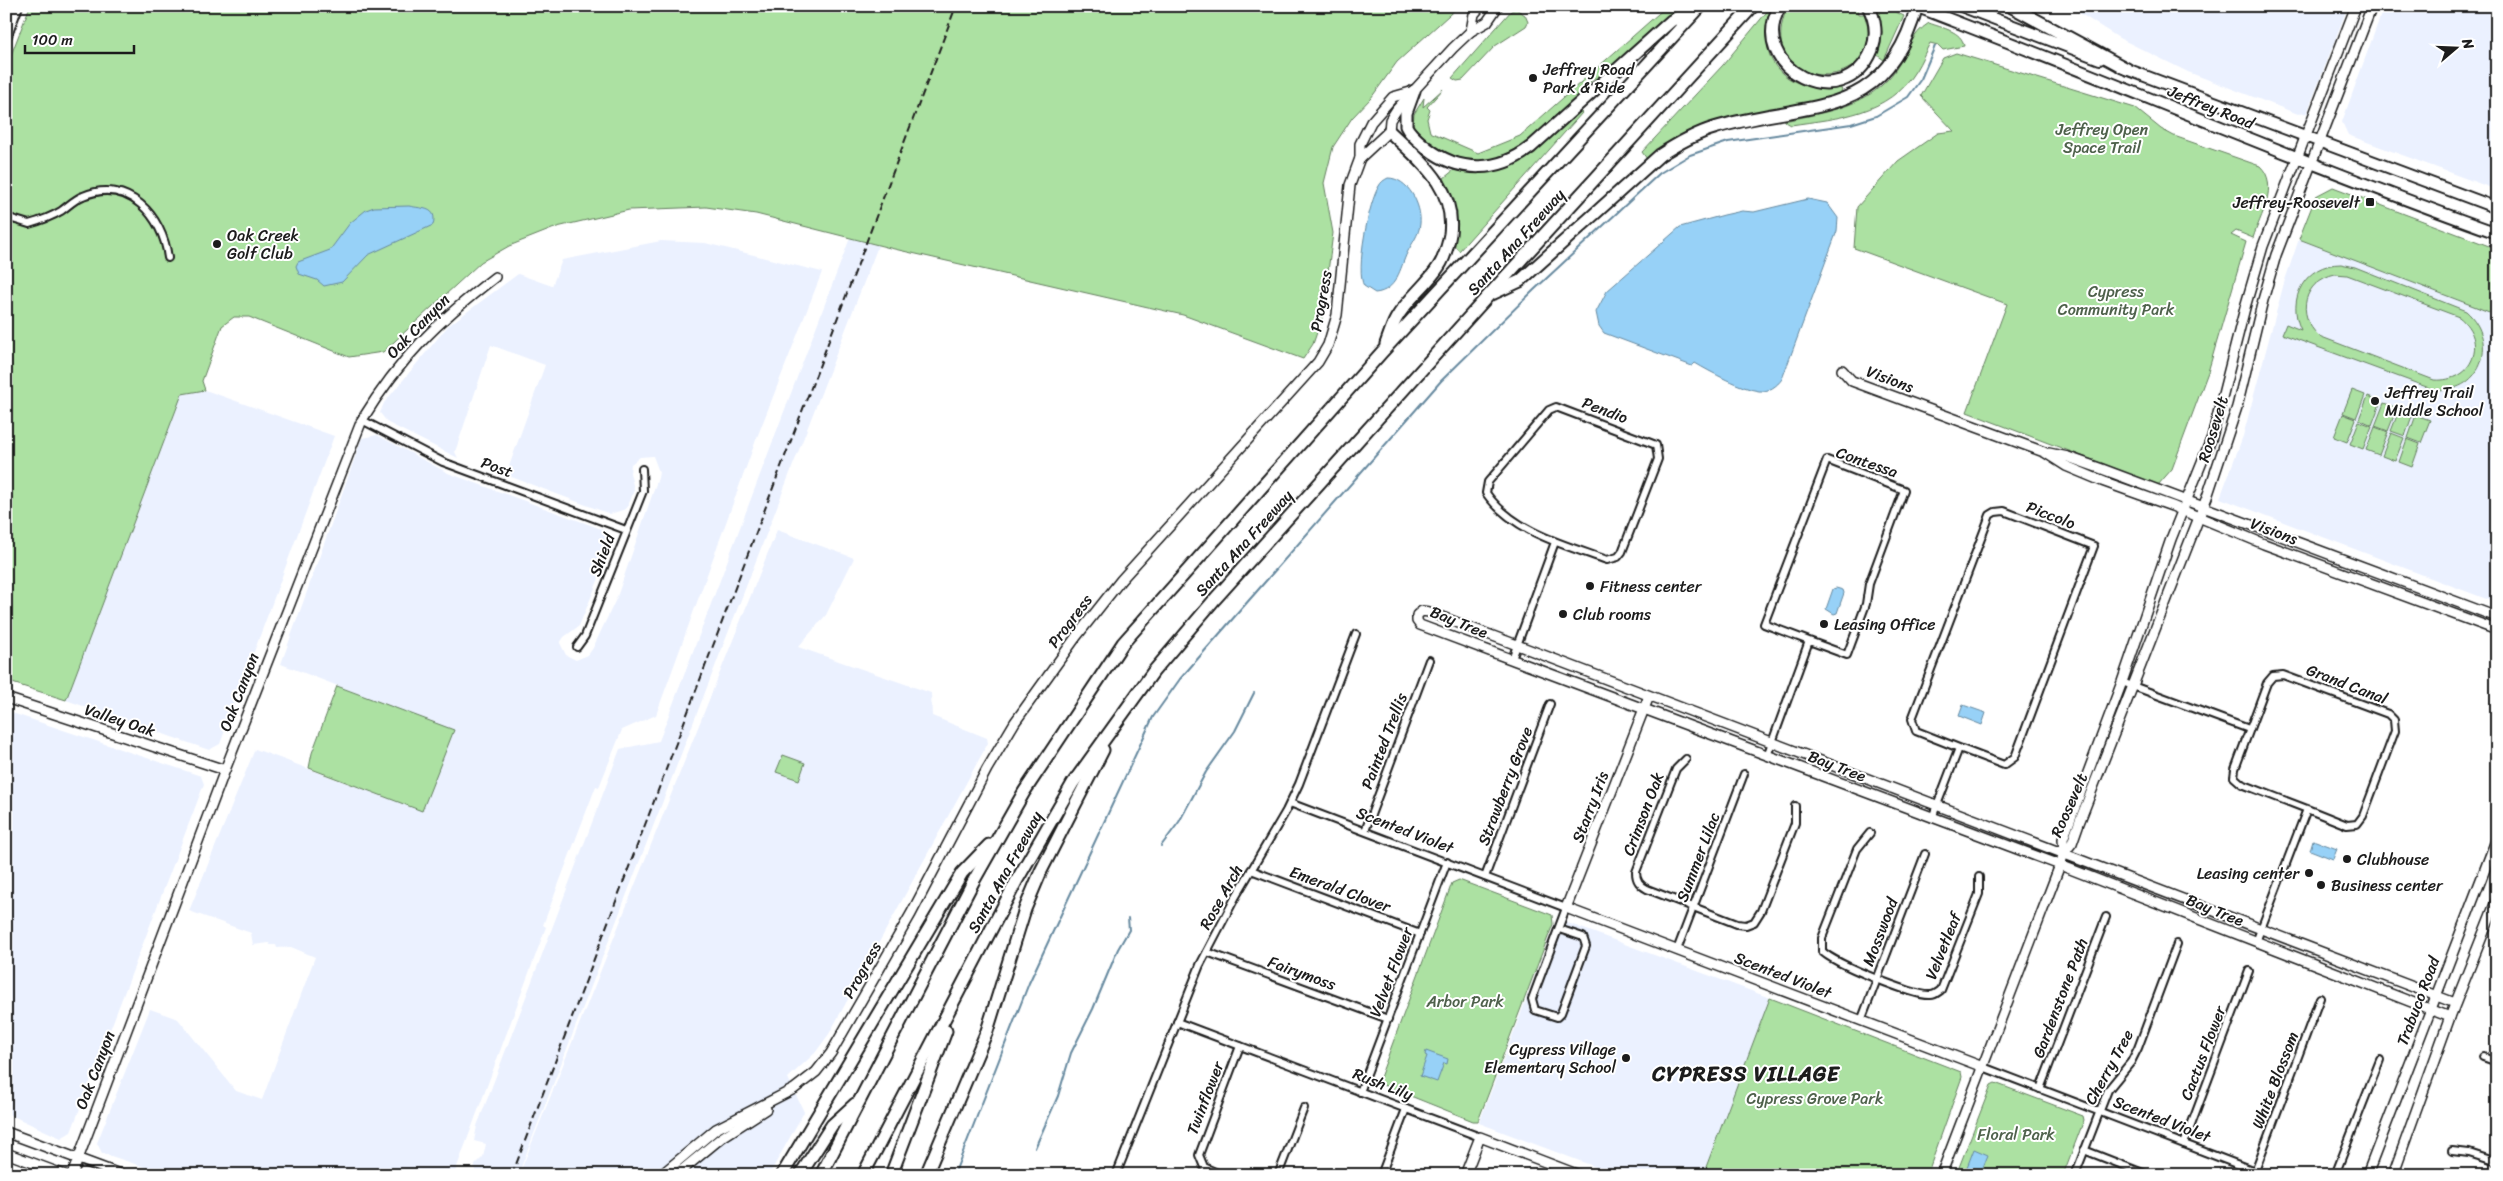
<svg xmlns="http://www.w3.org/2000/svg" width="2503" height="1181" viewBox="0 0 2503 1181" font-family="Sriracha,sans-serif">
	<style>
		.built { fill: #ebf1ff }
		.green { fill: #ace1a2; stroke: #647e5f; fill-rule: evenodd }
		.water { fill: #97d1f7; stroke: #66899f }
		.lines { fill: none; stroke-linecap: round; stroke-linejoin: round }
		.stream { stroke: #66899f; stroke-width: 2 }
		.street-casing { stroke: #1c1c1c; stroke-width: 10 }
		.secondary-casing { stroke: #1c1c1c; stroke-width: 12 }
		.primary-casing { stroke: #1c1c1c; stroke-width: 14 }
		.highway-casing { stroke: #1c1c1c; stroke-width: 15 }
		.street { stroke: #fff; stroke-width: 6 }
		.secondary { stroke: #fff; stroke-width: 9 }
		.primary { stroke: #fff; stroke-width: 10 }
		.highway { stroke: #fff; stroke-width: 11 }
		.rail { stroke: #1c1c1c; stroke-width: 2; stroke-dasharray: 8 4; stroke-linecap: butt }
		.poi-dot { fill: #1c1c1c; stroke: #fff; stroke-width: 2 }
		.labels { text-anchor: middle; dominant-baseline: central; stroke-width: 4; stroke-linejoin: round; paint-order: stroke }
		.poi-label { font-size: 16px; fill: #1c1c1c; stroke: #fff; text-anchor: start }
		.street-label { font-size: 16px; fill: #1c1c1c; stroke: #fff }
		.park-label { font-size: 16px; fill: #4e614b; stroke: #fff }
		.district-label { font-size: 21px; font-weight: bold; letter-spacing: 1px; fill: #1c1c1c; stroke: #fff }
	</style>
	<rect width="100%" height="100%" fill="#fff"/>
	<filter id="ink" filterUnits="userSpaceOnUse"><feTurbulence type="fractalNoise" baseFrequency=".02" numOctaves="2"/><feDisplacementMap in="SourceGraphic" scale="10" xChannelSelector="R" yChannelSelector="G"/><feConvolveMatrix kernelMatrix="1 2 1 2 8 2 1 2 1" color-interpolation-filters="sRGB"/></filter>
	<g filter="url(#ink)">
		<g class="built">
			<polygon points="938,6 971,6 518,1175 475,1175 475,1165 483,1157 486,1144 474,1141 477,1126 620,749 659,741"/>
			<polygon points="2068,6 2348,6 2307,113 2298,114 2188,72 2119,38"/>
			<polygon points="2384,6 2497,6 2497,190 2348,135 2342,122"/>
			<polygon points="2299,239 2497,315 2497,603 2220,498 2243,436 2284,283"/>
			<polygon points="661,241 705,243 822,272 756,440 656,715 622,730 599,787 596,786 543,925 546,927 454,1175 168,1175 102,1153 97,1143 150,1009 178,1019 236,1091 262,1100 315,957 291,947 277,948 276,945 270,945 269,943 253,945 251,933 189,911 255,749 422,811 452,730 281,664 362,438 377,435 448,473 607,531 613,539 613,545 579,626 564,637 560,643 566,655 576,660 588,655 593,648 617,597 658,478 659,472 653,456 640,457 631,464 630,473 634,489 631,499 626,509 610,514 506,475 545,365 491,345 455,452 458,458 388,423 380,413 384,403 448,326 518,274 552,286 562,260"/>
			<polygon points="205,390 334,436 220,744 209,750 66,700 182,394"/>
			<polygon points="777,530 854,558 826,615 798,647 931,693 932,716 987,738 988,743 829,1034 815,1053 788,1078 804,1112 769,1175 519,1175"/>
			<polygon points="6,711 201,776 204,784 71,1132 61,1138 6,1113"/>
			<polygon points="1557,919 1770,998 1703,1175 1617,1175 1479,1123"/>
		</g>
		<g class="green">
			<polygon points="30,6 1459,6 1397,62 1371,98 1352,118 1333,147 1324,183 1333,233 1322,318 1313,344 1303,359 1183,315 890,248 756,214 706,207 629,210 557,227 509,246 481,262 383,352 349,357 249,317 234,317 222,326 202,381 205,390 182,394 66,700 6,681 6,68"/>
			<polygon points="1667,6 1679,6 1609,72 1592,80 1578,99 1526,144 1500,159 1478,162 1454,158 1435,148 1413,125 1414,114 1424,98 1423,107 1443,89 1427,107 1430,110 1427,119 1430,132 1478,153 1520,136"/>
			<path d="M1788,6H1857L1859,14H1864C1895,95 1747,98 1788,6Z"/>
			<polygon points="1875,6 1884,6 1904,16 1884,60 1877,55 1882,32"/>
			<path d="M1770,8C1773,17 1766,31 1767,42C1770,80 1809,92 1841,88L1843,95L1659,149L1647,159L1642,152L1723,65Z"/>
			<polygon points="1516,9 1525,15 1528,22 1526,26 1495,46 1463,80 1457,81 1452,78 1511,11"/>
			<path d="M1929,23C1942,28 1962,31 1964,46L1943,50L1938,45L1930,43C1925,52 1921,62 1916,70C1889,115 1838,118 1791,125L1784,121C1826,112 1870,107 1896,69C1908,52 1911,34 1929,23Z"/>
			<path d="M1956,53L2135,108L2161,129L2174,136L2260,166C2280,185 2260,216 2253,238L2236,231L2231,235L2246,242L2208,372L2172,469L2158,485L1967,412L2007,304L1854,248L1857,207L1898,161L1938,133L1954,131L1921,96L1943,58Z"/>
			<path d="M1579,110L1582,113L1459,251L1453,244C1455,219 1455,201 1444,178L1454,170C1508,185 1543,143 1579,110Z"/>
			<polygon points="2333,187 2497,249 2497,315 2299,239 2316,196"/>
			<path d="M2341,264L2355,267L2466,311C2501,342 2480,397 2432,389L2282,334L2286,324L2301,330C2286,299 2305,264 2341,264ZM2335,274L2347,275L2459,317C2489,341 2473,383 2434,380L2319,336C2295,314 2304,281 2335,274Z"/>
			<polygon points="2352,390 2365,395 2356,418 2343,413"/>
			<polygon points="2368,396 2381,401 2372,425 2359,419"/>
			<polygon points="2384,403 2397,408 2388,431 2375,426"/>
			<polygon points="2400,408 2413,413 2405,436 2391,431"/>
			<polygon points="2343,414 2356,419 2347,442 2334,437"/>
			<polygon points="2416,415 2430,420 2421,443 2408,438"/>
			<polygon points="2359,421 2372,426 2363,449 2350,444"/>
			<polygon points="2375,427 2388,432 2379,455 2366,450"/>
			<polygon points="2391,433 2404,438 2395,461 2382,456"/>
			<polygon points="2407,439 2420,444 2412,467 2399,462"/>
			<polygon points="337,686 454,730 422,811 309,768 312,753"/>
			<polygon points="783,755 805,763 799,780 776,772"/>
			<polygon points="1459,880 1552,915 1553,924 1478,1121 1473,1121 1378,1083 1452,883"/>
			<polygon points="1770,998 1961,1072 1962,1077 1927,1175 1703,1175"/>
			<polygon points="1995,1083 2083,1116 2084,1120 2063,1175 1956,1175 1991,1085"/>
		</g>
		<g class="water">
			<path d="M1388,178C1408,178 1422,205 1420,224C1419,235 1412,243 1407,253C1400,268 1397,291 1375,293L1364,286C1355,271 1369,201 1379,186C1381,182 1384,180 1388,178Z"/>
			<path d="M1808,199L1827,203L1838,218L1837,231L1782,379C1777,386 1769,392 1759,391C1742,389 1710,372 1695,363L1692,366L1604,333L1599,326L1596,312L1607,291L1680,227L1724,215L1742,211L1754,212Z"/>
			<path d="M409,206C423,209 438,207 433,225L368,255L342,282L324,286L317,280L299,274L296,266L298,262L330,250L350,223L366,210L374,207Z"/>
			<polygon points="1836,588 1843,590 1844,593 1837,613 1834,614 1826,609 1833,589"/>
			<polygon points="1963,705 1986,713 1982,725 1959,716"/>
			<polygon points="2313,840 2337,849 2333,859 2310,850"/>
			<polygon points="1426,1051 1448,1059 1447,1064 1444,1063 1437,1082 1420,1076 1427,1056 1425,1055"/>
			<polygon points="1974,1149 1988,1155 1980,1175 1964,1175"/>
		</g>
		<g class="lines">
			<g class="stream">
				<polyline points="1161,846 1179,822 1206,772 1235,731 1254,693"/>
				<polyline points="1035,1148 1058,1096 1071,1053 1093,1009 1118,949 1129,930 1128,918"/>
				<polyline points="954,1175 1029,983 1153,717 1180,679 1441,381 1534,290 1660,173 1690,155 1728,142 1851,124 1876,116 1908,97 1921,79 1935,46"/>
			</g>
			<defs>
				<g id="street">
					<path d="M6,217L29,224C40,221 51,217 61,211C68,206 75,199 83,196C128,177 163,216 168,258"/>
					<path d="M1556,407L1656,445L1658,459L1622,552L1618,557L1607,560C1565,545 1513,532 1486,493L1488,482L1549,410Z"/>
					<polyline points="362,420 443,462 626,530"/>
					<polyline points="577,647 585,636 643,491 642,469"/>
					<polyline points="1512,659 1555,542"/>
					<polyline points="2122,682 2249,729"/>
					<polyline points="1767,756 1809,641 1764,624 1827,460 1904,490 1869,584 1866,604 1847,655 1809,641"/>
					<path d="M1686,759L1676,769L1636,872C1636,881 1640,885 1647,889L1737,924L1746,925L1754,922L1761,911L1795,823V806"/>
					<polyline points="1290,803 1566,908 1532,999 1535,1010 1557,1017 1561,1013 1586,946 1583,937 1559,929"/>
					<polyline points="1932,818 1959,748 1916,731 1912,719 1990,515 1995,512 2004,511 2094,546 2015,757 2004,765 1959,748"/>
					<polyline points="1365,831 1429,660"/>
					<path d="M1870,833L1857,849L1822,938V951C1833,963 1916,997 1931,995C1935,995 1938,992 1941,990L1979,894V877"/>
					<polyline points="1251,870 1420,934"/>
					<polyline points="1485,877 1550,704"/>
					<polyline points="2256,942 2307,809 2347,825 2357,824 2363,816 2395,731 2394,720 2388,714 2283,675 2273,676 2267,683 2235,769 2234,777 2242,784 2307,809"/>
					<polyline points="1677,950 1744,774"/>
					<polyline points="1207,952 1388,1019"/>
					<polyline points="1861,1021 1925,854"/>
					<polyline points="1177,1022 1480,1137"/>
					<polyline points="2483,1057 2497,1062"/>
					<polyline points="1983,1067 2265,1175"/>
					<polyline points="2040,1089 2106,917"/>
					<polyline points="1360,1092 1447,862"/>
					<polyline points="2184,1144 2249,971"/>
					<polyline points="2084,1150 2148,1175"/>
					<polyline points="2452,1151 2469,1153 2497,1162"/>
					<polyline points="2255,1171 2320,998"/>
					<polyline points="1116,1175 1200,965 1235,898 1286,811 1299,784 1356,634"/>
					<polyline points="1222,1175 1204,1167 1199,1155 1240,1046"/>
					<polyline points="1278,1175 1304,1108"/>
					<polyline points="1381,1175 1406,1109"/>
					<polyline points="2075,1175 2108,1090 2131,1062 2138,1048 2177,944"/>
					<polyline points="2335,1175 2380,1060"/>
				</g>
				<g id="secondary">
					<polyline points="1471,31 1474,14 1481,6"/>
					<polyline points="1360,158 1389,131 1390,120 1397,109 1453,48 1471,31 1487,22 1498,6"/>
					<polyline points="1842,370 1852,381 2025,445 2044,452 2066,466 2102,481 2172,506 2264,544 2497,630"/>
					<polyline points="2049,453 2068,457 2102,469 2497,617"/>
					<polyline points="1649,696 1566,908 1983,1067"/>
					<polyline points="6,698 225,770"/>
					<polyline points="2064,853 2072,843 2079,823 2207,497 2237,407 2263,300 2276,255 2372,6"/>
					<polyline points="2450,1017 2060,865 1420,625 1417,621 1417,615 1422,611 1429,612 1517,645 2455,1003"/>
					<polyline points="6,1132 122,1175"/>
					<polyline points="6,1153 65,1175"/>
					<path d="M72,1175L225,770L362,420C400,358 438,321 495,277"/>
					<polyline points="661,1175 716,1129 794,1089 816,1072 831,1053 911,914 987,769 1015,722 1076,637 1121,580 1318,362 1328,345 1337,315 1350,185 1360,158 1360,144 1371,122 1393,97 1414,91"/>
					<polyline points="676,1175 721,1138 766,1109"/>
					<polyline points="1465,1175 1480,1137 1579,1175"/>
					<polyline points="1941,1175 2060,865 2064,853 2063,839 2122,682 2171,539 2212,437 2246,304 2263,246 2356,6"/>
					<polyline points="2367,1175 2497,838"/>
					<polyline points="2393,1175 2450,1017 2497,899"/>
				</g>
				<g id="primary">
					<path d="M1915,6C2110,80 2301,163 2497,233"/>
					<polyline points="1961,6 2100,59"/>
					<polyline points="6,35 17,6"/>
					<polyline points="2121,67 2497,208"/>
				</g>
				<g id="highway">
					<path d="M1780,6C1745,69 1844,118 1872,50C1877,36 1876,20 1868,6"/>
					<polyline points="2010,6 2127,69"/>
					<path d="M1414,91L1406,113V126C1410,135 1420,142 1427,148C1460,174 1499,172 1531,147L1671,21L1695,7"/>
					<path d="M1494,293L1520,281L1660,155C1677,144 1694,134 1714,128C1805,100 1885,124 1917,6"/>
					<path d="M1386,344C1389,336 1392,326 1396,319C1407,299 1427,285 1439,266C1445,257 1448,245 1450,234C1456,186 1419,160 1389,131"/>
					<polyline points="782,1175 962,873 989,845"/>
					<polyline points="800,1175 832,1125 855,1104"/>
					<polyline points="821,1175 973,882 1024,792 1123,643 1382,352 1701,6"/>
					<polyline points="863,1175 1017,880 1073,783 1153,672 1215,599 1488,296 1753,6"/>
					<polyline points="891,1175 946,1031"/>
					<polyline points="926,1175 987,1031 1025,909 1041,871 1103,750"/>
				</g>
			</defs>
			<use href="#street" class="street-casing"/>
			<use href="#secondary" class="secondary-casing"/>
			<use href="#primary" class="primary-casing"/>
			<use href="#highway" class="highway-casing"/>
			<use href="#street" class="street"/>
			<use href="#secondary" class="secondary"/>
			<use href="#primary" class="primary"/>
			<use href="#highway" class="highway"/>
			<polyline class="rail" points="512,1175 956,6"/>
		</g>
	</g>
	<g class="poi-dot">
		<circle cx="1533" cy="78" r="5"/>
		<rect x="2365" y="197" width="10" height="10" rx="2.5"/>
		<circle cx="217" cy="244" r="5"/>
		<circle cx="2375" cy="401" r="5"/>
		<circle cx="1590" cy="586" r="5"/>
		<circle cx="1563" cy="614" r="5"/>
		<circle cx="1824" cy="624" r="5"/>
		<circle cx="2347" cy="859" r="5"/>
		<circle cx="2309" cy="873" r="5"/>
		<circle cx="2321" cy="885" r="5"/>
		<circle cx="1626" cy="1058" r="5"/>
	</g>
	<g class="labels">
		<g class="poi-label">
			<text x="1543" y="69">Jeffrey Road<tspan x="1543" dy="18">Park &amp; Ride</tspan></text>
			<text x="2360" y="202" text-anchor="end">Jeffrey-Roosevelt</text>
			<text x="227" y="235">Oak Creek<tspan x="227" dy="18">Golf Club</tspan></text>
			<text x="2385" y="392">Jeffrey Trail<tspan x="2385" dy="18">Middle School</tspan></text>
			<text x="1600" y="586">Fitness center</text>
			<text x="1573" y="614">Club rooms</text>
			<text x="1834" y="624">Leasing Office</text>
			<text x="2357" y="859">Clubhouse</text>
			<text x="2299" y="873" text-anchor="end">Leasing center</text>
			<text x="2331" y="885">Business center</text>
			<text x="1616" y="1049" text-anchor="end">Cypress Village<tspan x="1616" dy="18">Elementary School</tspan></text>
		</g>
		<g class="street-label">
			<text transform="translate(2211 107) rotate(22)">Jeffrey Road</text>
			<text transform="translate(1516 242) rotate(-48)">Santa Ana Freeway</text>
			<text transform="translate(1321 301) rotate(-80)">Progress</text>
			<text transform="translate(418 326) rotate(-46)">Oak Canyon</text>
			<text transform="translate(1890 379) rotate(21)">Visions</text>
			<text transform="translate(1605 410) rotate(21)">Pendio</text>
			<text transform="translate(2213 429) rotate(-73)">Roosevelt</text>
			<text transform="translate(1867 462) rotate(19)">Contessa</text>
			<text transform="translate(497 467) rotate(20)">Post</text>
			<text transform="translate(2051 515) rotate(21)">Piccolo</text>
			<text transform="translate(2274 531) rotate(21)">Visions</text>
			<text transform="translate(1244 543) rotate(-48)">Santa Ana Freeway</text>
			<text transform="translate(602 555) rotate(-69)">Shield</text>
			<text transform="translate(1070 621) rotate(-53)">Progress</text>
			<text transform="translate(1459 622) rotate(22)">Bay Tree</text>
			<text transform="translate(2347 684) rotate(21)">Grand Canal</text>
			<text transform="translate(239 692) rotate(-69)">Oak Canyon</text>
			<text transform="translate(120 720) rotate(18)">Valley Oak</text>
			<text transform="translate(1384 741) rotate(-69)">Painted Trellis</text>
			<text transform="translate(1837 766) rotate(21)">Bay Tree</text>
			<text transform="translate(1505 786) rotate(-69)">Strawberry Grove</text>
			<text transform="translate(2069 805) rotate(-66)">Roosevelt</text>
			<text transform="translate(1590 807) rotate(-69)">Starry Iris</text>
			<text transform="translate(1643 814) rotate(-69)">Crimson Oak</text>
			<text transform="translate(1405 830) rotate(21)">Scented Violet</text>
			<text transform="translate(1698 857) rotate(-69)">Summer Lilac</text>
			<text transform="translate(1005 872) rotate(-61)">Santa Ana Freeway</text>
			<text transform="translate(1340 889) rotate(20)">Emerald Clover</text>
			<text transform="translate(1221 897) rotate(-61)">Rose Arch</text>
			<text transform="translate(2215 910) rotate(22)">Bay Tree</text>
			<text transform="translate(1880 932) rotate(-69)">Mosswood</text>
			<text transform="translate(1943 946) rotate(-68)">Velvetleaf</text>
			<text transform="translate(862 970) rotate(-61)">Progress</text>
			<text transform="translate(1391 972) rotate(-69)">Velvet Flower</text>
			<text transform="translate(1302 973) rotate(20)">Fairymoss</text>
			<text transform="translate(1783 975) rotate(21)">Scented Violet</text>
			<text transform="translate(2060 998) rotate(-69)">Gardenstone Path</text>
			<text transform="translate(2418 1001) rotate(-69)">Trabuco Road</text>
			<text transform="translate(2203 1053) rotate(-69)">Cactus Flower</text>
			<text transform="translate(2109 1067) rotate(-61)">Cherry Tree</text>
			<text transform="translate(95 1070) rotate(-69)">Oak Canyon</text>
			<text transform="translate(2275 1080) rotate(-69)">White Blossom</text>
			<text transform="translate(1383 1084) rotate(21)">Rush Lily</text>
			<text transform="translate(1205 1098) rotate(-69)">Twinflower</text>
			<text transform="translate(2162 1119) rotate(21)">Scented Violet</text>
		</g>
		<g class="park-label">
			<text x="2102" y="129">Jeffrey Open<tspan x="2102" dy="18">Space Trail</tspan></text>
			<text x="2116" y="291">Cypress<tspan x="2116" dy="18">Community Park</tspan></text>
			<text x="1465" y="1001">Arbor Park</text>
			<text x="1815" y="1098">Cypress Grove Park</text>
			<text x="2016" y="1134">Floral Park</text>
		</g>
		<g class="district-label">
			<text x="1746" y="1074">CYPRESS VILLAGE</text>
		</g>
	</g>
	<rect width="2503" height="1181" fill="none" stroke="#fff" stroke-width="25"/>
	<rect x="12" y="12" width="2478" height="1156" fill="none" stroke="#1c1c1c" stroke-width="2" filter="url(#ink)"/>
	<g transform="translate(2456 48) rotate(71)" stroke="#ffffff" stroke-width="4" paint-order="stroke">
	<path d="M0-4L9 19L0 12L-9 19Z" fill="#1c1c1c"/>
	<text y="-8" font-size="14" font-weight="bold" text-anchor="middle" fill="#1c1c1c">N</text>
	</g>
	<path d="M25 45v8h109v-8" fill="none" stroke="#1c1c1c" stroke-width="2.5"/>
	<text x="32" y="45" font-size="15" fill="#1c1c1c" stroke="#ffffff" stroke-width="4" paint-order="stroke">100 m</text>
</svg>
